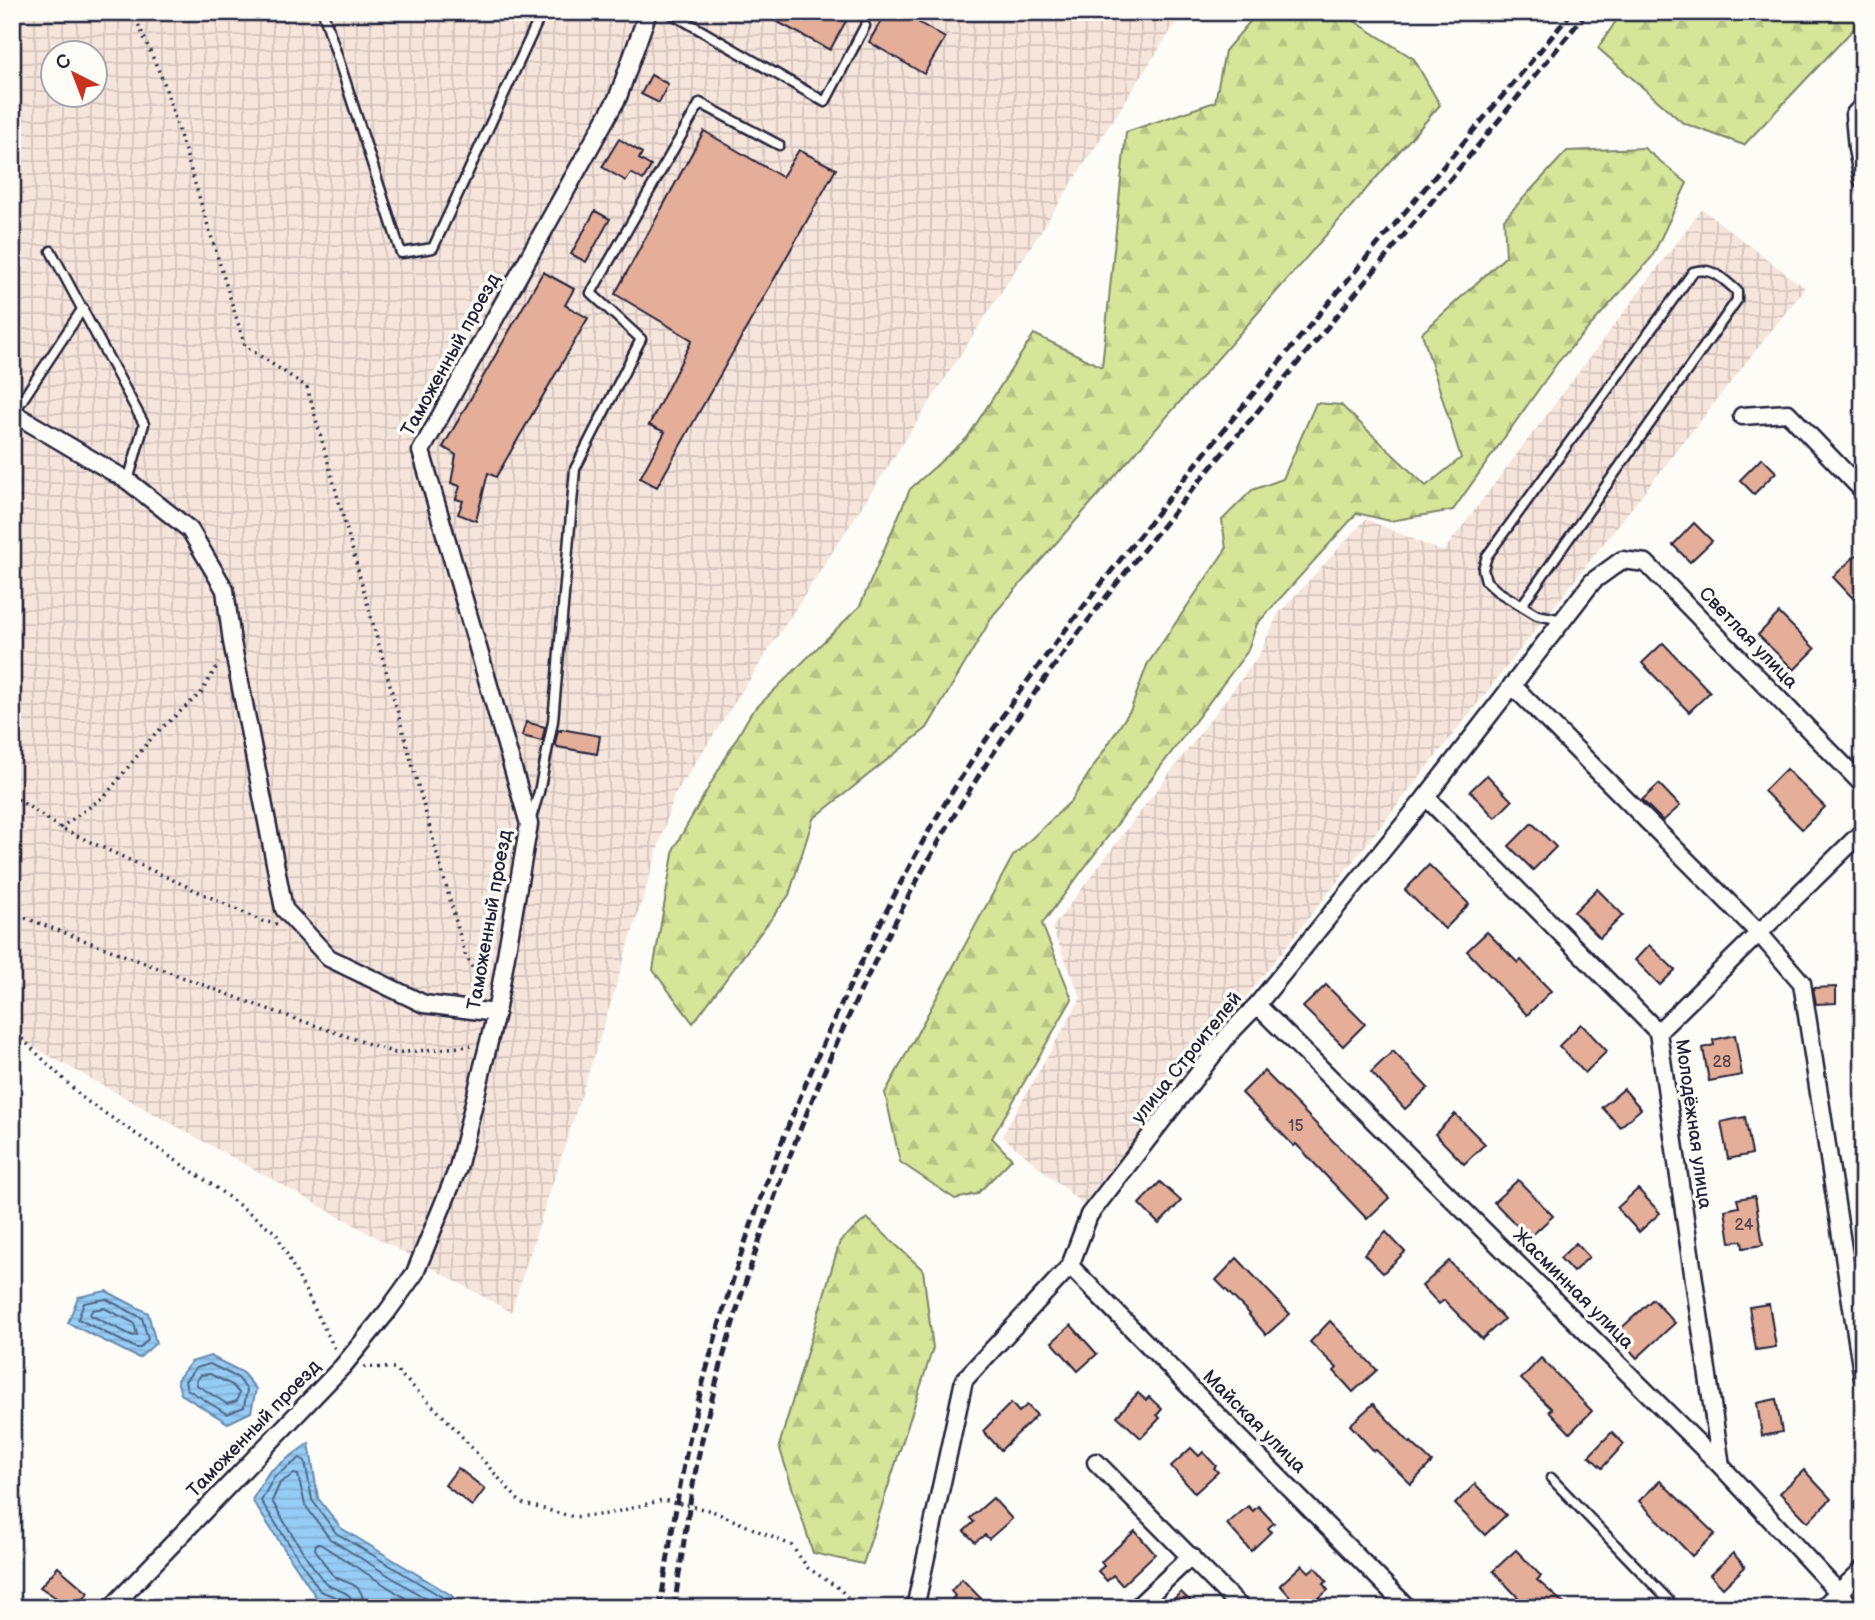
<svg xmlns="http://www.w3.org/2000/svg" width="1875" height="1620" viewBox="0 0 1875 1620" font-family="'Balsamiq Sans',sans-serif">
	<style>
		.industrial { fill: url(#industrial-grid); fill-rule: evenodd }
		.forest { fill: url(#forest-firs); stroke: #7c846a; stroke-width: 2 }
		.water { fill: url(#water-rules); stroke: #6889ab; stroke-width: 2 }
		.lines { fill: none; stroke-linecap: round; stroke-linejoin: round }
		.shore { stroke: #506685; stroke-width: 2 }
		.building { fill: #e4ae99; stroke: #22223b; stroke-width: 2 }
		.lane-casing { stroke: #22223b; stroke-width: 13 }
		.street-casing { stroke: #22223b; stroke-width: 21 }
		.path { stroke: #22223b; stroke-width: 3.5; stroke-dasharray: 2 5; stroke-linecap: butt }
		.lane { stroke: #fdfcf7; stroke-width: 8 }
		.street { stroke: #fdfcf7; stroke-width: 16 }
		.rail { stroke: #22223b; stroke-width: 5; stroke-dasharray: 10 5; stroke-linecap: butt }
		.labels { text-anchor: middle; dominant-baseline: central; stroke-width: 7; stroke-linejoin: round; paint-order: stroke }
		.number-label { font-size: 16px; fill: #524552 }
		.street-label { font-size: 19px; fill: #22223b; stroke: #fdfcf7 }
	</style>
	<defs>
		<pattern id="industrial-grid" width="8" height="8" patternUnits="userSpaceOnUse" patternTransform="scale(1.75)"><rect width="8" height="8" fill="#f6e5db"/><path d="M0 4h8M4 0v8" fill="none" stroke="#d3c4bd"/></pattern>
		<pattern id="forest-firs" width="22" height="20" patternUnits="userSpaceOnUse" patternTransform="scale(1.75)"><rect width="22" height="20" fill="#d7e598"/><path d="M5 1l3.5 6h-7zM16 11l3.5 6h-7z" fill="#b8c484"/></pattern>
		<pattern id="water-rules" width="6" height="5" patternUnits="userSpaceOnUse" patternTransform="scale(1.75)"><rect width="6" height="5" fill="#96cdf5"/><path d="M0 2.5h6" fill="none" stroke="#81b0d3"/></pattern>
	</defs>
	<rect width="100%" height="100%" fill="#fdfcf7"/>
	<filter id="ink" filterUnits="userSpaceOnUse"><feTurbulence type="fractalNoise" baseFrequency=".0143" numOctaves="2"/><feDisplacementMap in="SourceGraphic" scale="14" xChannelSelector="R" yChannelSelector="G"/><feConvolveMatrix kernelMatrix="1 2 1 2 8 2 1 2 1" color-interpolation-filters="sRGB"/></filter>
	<g filter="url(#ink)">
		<g class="industrial">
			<path d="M12,12H1183L674,796L604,1025L511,1312L12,1035ZM52,52H94V94H52Z"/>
			<polygon points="1702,209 1805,288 1083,1204 1002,1136 1081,998 1052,928 1258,657 1278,614 1366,519 1443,552"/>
		</g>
		<g class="forest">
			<polygon points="1258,12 1340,12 1414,59 1440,105 994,614 927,728 813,819 789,895 693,1023 653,970 674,848 751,713 860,606 910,489 967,438 1034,334 1102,367 1126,132 1215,102 1225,51"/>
			<polygon points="1622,12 1863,12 1863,19 1744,145 1683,123 1598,48"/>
			<polygon points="1644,148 1687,183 1652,257 1558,362 1453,510 1390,521 1357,513 1257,624 1247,652 1042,924 1072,999 992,1138 1012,1159 977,1194 955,1199 900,1162 885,1093 1013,856 1071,801 1131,709 1147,665 1226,549 1222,520 1252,490 1283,479 1316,403 1341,405 1426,486 1461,458 1422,333 1506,256 1504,219 1567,151"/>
			<polygon points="867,1218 923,1270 933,1348 863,1564 813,1553 779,1446 840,1241"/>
		</g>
		<g class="water">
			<polygon points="106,1291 148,1313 156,1343 139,1358 68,1323 78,1297"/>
			<polygon points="210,1356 242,1372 256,1389 251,1412 228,1423 181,1394 177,1380 191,1362"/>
			<polygon points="309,1443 318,1498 341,1528 451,1595 463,1608 347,1608 316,1597 252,1500 269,1472"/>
		</g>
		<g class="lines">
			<g class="shore">
				<polygon points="106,1299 142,1318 148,1339 140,1348 136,1348 78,1319 84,1303"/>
				<polygon points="104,1308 134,1323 137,1335 133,1336 90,1315 92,1310"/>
				<polygon points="210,1364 238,1378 247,1390 244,1407 227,1414 187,1389 185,1381 196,1368"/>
				<polygon points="210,1374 232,1385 239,1393 237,1401 227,1404 197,1385 196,1381 201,1375"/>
				<polyline points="345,1608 341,1599 320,1591 261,1501 274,1477 300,1458 305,1461 312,1500 336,1533 447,1600 453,1608"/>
				<path d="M354,1608C352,1589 339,1593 327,1584C318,1578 280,1515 272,1501L280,1483L294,1474L298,1475L305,1505L330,1539L441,1608"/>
				<path d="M364,1608C363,1577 344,1587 331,1573C325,1566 320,1556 315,1549L316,1544H320L421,1608"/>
			</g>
		</g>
		<g class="building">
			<polygon points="759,12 851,12 830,50"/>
			<polygon points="886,12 901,12 945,38 924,74 869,42"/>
			<polygon points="651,75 668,84 659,103 641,94"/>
			<polygon points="704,131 782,177 799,150 836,169 657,487 640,478 665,432 649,425 692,340 615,294"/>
			<polygon points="619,139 642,153 639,159 651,166 643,180 631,173 626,181 602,167"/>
			<polygon points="595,211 610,219 586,262 571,254"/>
			<polygon points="543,272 574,289 565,305 588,318 496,477 488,473 476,521 458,514 463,501 456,499 460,486 451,483 456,455 443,447"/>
			<polygon points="1762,458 1776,472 1754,494 1740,480"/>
			<polygon points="1694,523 1712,541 1690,562 1673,545"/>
			<polygon points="1856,555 1863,561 1863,609 1833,577"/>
			<polygon points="1779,613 1815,649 1794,670 1758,635"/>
			<polygon points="1663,643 1710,692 1689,712 1642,663"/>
			<polygon points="526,722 545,727 542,741 522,736"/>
			<polygon points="561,729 600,736 597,754 558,747 555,744 558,730 561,731"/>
			<polygon points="1786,769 1825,807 1802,829 1764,791"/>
			<polygon points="1487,775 1512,801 1495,818 1470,791"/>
			<polygon points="1659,784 1680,806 1663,821 1642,800"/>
			<polygon points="1532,823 1556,847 1533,870 1509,846"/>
			<polygon points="1429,865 1469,904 1445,929 1405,890"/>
			<polygon points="1597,889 1623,915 1600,938 1574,912"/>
			<polygon points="1487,932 1518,963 1521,960 1551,991 1527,1015 1467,951"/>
			<polygon points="1649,945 1675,970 1660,985 1635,960"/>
			<polygon points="1326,985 1365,1024 1343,1046 1303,1007"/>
			<polygon points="1836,987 1836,1003 1816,1004 1813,988"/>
			<polygon points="1581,1024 1607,1051 1585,1073 1559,1046"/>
			<polygon points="1735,1035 1742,1075 1709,1081 1703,1048 1714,1045 1713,1040"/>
			<polygon points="1393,1051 1428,1088 1405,1109 1371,1072"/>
			<polygon points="1264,1071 1389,1198 1367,1219 1296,1144 1294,1146 1242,1093"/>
			<polygon points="1624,1089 1641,1109 1620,1127 1602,1107"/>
			<polygon points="1455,1114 1485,1144 1464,1164 1435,1134"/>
			<polygon points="1745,1117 1752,1154 1728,1159 1721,1122"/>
			<polygon points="1518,1180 1553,1216 1529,1238 1494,1202"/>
			<polygon points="1160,1182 1181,1201 1159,1224 1139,1204"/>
			<polygon points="1638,1189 1660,1213 1639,1232 1617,1208"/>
			<polygon points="1755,1196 1763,1245 1743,1248 1742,1241 1730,1242 1725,1210 1739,1207 1737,1199"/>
			<polygon points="1386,1232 1405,1252 1383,1273 1364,1254"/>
			<polygon points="1576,1243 1589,1257 1573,1272 1560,1258"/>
			<polygon points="1237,1258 1290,1314 1266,1335 1249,1315 1250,1314 1216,1280"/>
			<polygon points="1449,1261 1504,1319 1482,1339 1444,1300 1439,1304 1422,1286"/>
			<polygon points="1653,1299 1675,1323 1637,1358 1615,1334"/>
			<polygon points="1769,1304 1776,1347 1756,1350 1749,1307"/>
			<polygon points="1330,1321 1377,1370 1353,1392 1334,1371 1337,1368 1310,1342"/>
			<polygon points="1071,1325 1097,1354 1078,1371 1052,1342"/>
			<polygon points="1541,1358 1592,1411 1570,1433 1549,1411 1552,1409 1521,1379"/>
			<polygon points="1138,1393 1146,1400 1149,1397 1162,1409 1157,1415 1160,1418 1141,1438 1117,1416"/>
			<polygon points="1776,1399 1782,1432 1762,1436 1757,1403"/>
			<polygon points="1011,1403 1019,1412 1027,1405 1037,1415 1001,1450 983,1431"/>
			<polygon points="1373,1404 1410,1443 1411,1442 1432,1462 1411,1484 1376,1450 1374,1451 1350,1425"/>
			<polygon points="1612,1432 1624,1444 1602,1468 1589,1456"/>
			<polygon points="1191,1448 1199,1456 1203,1452 1216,1466 1214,1468 1218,1472 1195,1493 1171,1466"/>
			<polygon points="458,1468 485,1489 472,1506 445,1485"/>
			<polygon points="1804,1470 1831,1499 1808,1522 1780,1493"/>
			<polygon points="1660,1481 1715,1534 1692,1556 1639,1501"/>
			<polygon points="1475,1484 1506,1515 1485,1535 1455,1504"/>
			<polygon points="993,1498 1012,1519 989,1539 985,1535 975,1542 964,1531 974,1522 970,1518"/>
			<polygon points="1248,1506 1253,1511 1258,1506 1274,1523 1268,1528 1271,1532 1251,1551 1227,1524"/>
			<polygon points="1135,1531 1155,1554 1122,1585 1113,1575 1107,1581 1098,1571 1104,1566 1101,1562"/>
			<polygon points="1516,1550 1541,1576 1537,1580 1569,1608 1528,1608 1493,1571"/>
			<polygon points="1733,1553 1745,1567 1723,1588 1710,1575"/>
			<polygon points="1302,1565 1309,1572 1315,1567 1327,1581 1323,1584 1328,1590 1308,1608 1300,1608 1280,1585"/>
			<polygon points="58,1567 88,1593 79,1606 71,1600 67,1605 40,1587"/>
			<polygon points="962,1579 990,1608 959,1608 951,1600 955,1596 951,1591"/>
			<polygon points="1181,1592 1197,1608 1165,1608"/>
		</g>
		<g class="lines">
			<defs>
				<g id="lane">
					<polyline points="323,12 401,253 433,248 542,12"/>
					<polyline points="669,12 825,102 865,26"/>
					<polyline points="51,251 144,424 128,481"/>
					<polyline points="13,414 83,308"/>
					<path d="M1522,605L1737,300V291C1723,279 1712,266 1693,272L1487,556L1483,569L1486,581L1497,591L1537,615L1563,620"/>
					<polyline points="531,818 539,792 553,721 575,469 641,339 591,293 700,103 779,145"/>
					<polyline points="1551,1478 1676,1608"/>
				</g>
				<g id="street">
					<polyline points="1863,105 1854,115 1857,149 1863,180"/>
					<polyline points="13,413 128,481 190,530 225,590 232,642 284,909 329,958 424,1004 496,1013"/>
					<polyline points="1742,416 1788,413 1863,491"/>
					<polyline points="1512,685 1758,932 1802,983 1863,1379"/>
					<polyline points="1426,797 1658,1032 1721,1466"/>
					<polyline points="1257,1005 1721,1466 1853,1608"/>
					<polyline points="1658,1032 1863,831"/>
					<polyline points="1070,1266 1408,1608"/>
					<polyline points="1096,1462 1241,1608"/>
					<polyline points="111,1608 343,1366 387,1312 415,1273 458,1168 496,1013 529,824 421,451 618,97 648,12"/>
					<polyline points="915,1608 964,1380 1070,1266 1089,1215 1229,1034 1257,1005 1426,797 1593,581 1622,560 1646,563 1863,785"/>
					<polyline points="1136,1608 1191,1556"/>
					<polyline points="1822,1608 1863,1569"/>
				</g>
			</defs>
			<use href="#lane" class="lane-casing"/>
			<use href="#street" class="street-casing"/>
			<g class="path">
				<polyline points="133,12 164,83 245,346 307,387 465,954 484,989"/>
				<polyline points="12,795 60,828 262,921 277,924"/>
				<polyline points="60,828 105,796 154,735 201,693 219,663"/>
				<polyline points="12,913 259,1006 395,1053 471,1046"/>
				<polyline points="12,1029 85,1100 211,1184 276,1233 335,1349"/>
				<polyline points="364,1367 394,1368 448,1421 521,1503 574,1517 608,1514 663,1500 712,1511 791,1545 808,1568 840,1589 856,1608"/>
			</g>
			<use href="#lane" class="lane"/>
			<use href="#street" class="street"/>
			<g class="rail">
				<path d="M660,1608C670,1543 680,1477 695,1414C733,1259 790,1108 860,965C884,915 910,863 938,815C999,713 1073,619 1147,526C1284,351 1431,184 1572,12"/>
				<path d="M674,1608C684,1543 692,1477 708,1414C760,1208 842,1007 949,824C1035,679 1144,547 1252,418C1364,283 1477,148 1587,12"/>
			</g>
		</g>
	</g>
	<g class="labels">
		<g class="number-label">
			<text x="1722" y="1062">28</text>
			<text x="1296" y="1126">15</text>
			<text x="1744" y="1225">24</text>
		</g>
		<g class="street-label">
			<text transform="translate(451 355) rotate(-61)">Таможенный проезд</text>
			<text transform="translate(1748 638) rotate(46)">Светлая улица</text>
			<text transform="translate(490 920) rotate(-80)">Таможенный проезд</text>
			<text transform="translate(1187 1058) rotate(-51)">улица Строителей</text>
			<text transform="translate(1693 1124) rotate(82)">Молодёжная улица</text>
			<text transform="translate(1573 1289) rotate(45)">Жасминная улица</text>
			<text transform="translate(1254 1422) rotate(45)">Майская улица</text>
			<text transform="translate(254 1429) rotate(-46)">Таможенный проезд</text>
		</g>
	</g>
	<rect width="1875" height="1620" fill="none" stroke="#fdfcf7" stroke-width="42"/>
	<rect x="21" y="21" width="1833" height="1578" fill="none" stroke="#22223b" stroke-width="2.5" filter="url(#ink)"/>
	<g transform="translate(74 74) rotate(318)"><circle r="33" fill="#fdfcf7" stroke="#a5a5ac" stroke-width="2"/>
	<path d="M0-5L12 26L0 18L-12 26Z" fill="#c8321e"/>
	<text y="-10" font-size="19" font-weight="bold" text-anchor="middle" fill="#22223b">С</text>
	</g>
</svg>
